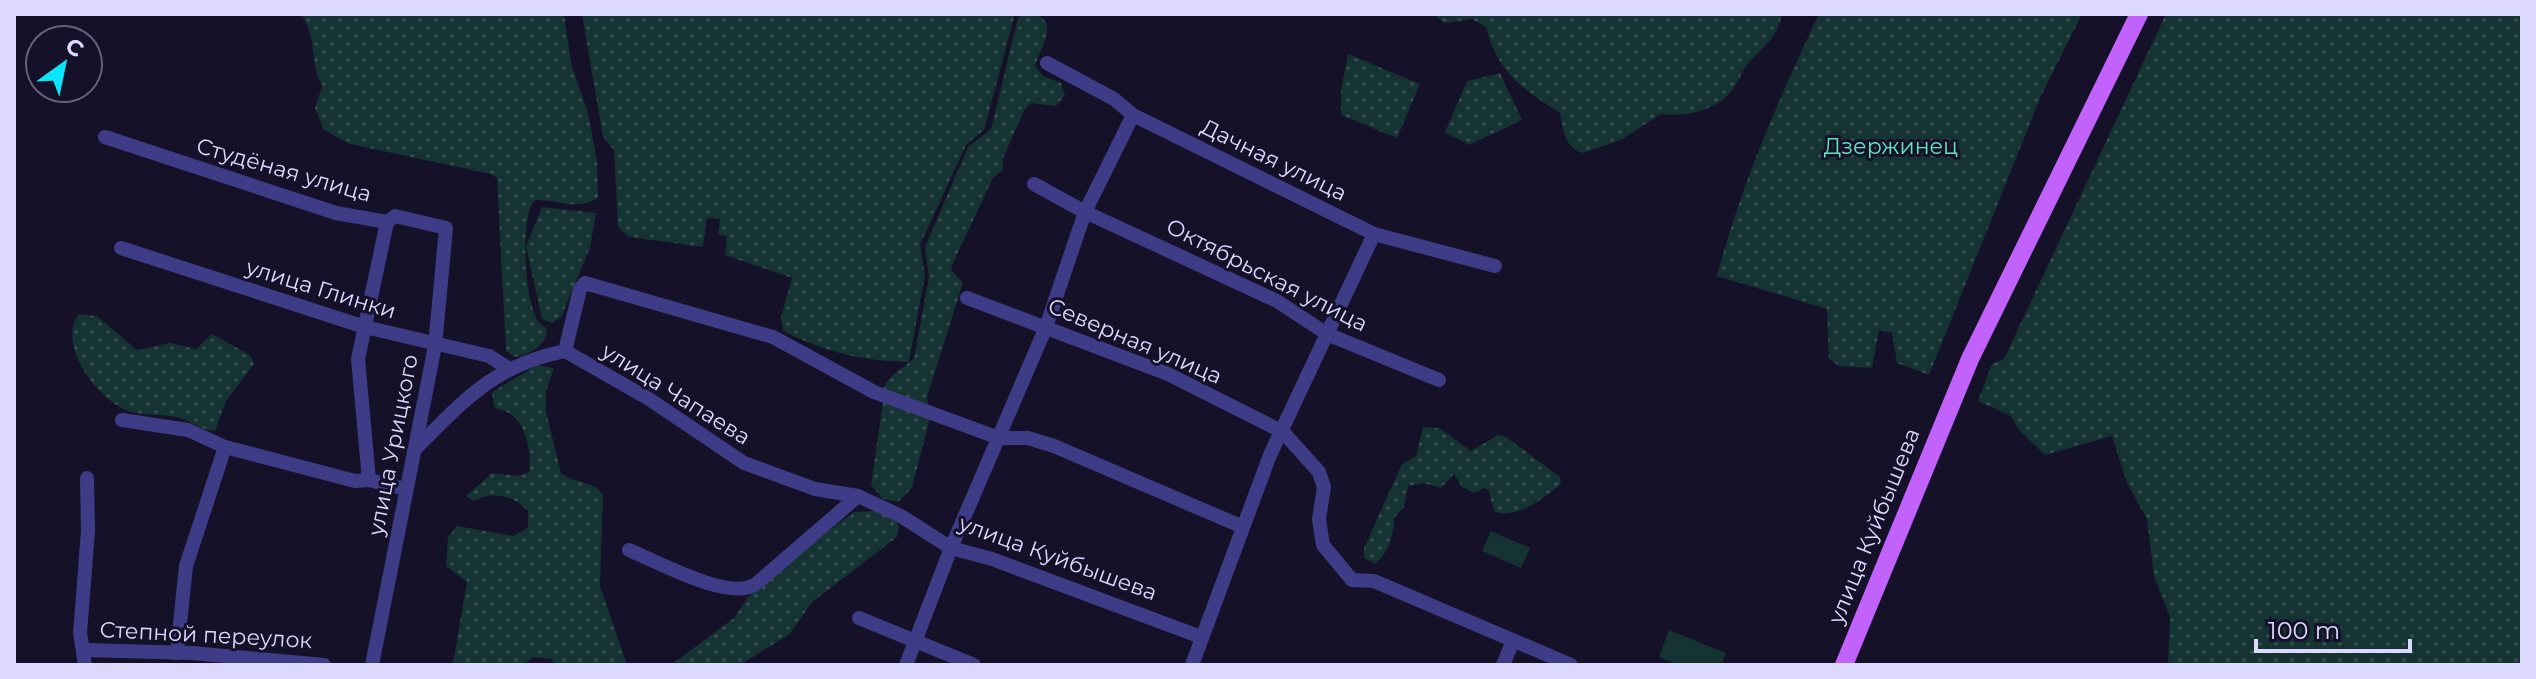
<svg xmlns="http://www.w3.org/2000/svg" width="2536" height="679" viewBox="0 0 2536 679" font-family="Montserrat,sans-serif">
	<style>
		.green { fill: url(#green-dots) }
		.pitch { fill: #143332 }
		.lines { fill: none; stroke-linecap: round; stroke-linejoin: round }
		.minor { stroke: #3f3c87; stroke-width: 14 }
		.major { stroke: #c162fd; stroke-width: 18 }
		.labels { text-anchor: middle; dominant-baseline: central; stroke-width: 6; stroke-linejoin: round; paint-order: stroke }
		.park-label { font-size: 22px; fill: #64dfbf; stroke: #151129 }
		.street-label { font-size: 22px; fill: #ddd9fe; stroke: #151129 }
	</style>
	<defs>
		<pattern id="green-dots" width="8" height="8" patternUnits="userSpaceOnUse" patternTransform="scale(2)"><rect width="8" height="8" fill="#143332"/><path d="M2 2h.1M6 6h.1" fill="none" stroke="#365051" stroke-width="1.8" stroke-linecap="round"/></pattern>
	</defs>
	<rect width="100%" height="100%" fill="#151129"/>
	<g class="green">
		<path d="M300,14H564L571,63L588,113L597,161L598,197C579,212 557,199 535,200C519,217 525,302 538,321C541,324 544,326 547,330C546,346 529,355 515,357L506,351L497,178L491,174L350,144L324,130L315,108L322,86C309,63 318,34 300,14Z"/>
		<path d="M582,14H1015L984,130L966,145L920,245L925,275L909,362C863,361 824,352 783,331L781,317L792,278L725,255L727,236L718,235L720,219L707,218L703,247L629,237L618,227L614,150L603,137Z"/>
		<path d="M1023,14C1065,14 1041,46 1035,66L1043,76L1061,83L1065,95L1056,106L1031,103L1025,109L1003,158V170L993,178L953,263L951,270L963,283L927,397L930,418L912,488L898,502L883,499L871,485L883,402C879,378 899,373 914,358L929,277L925,247L968,147L991,129L1018,18Z"/>
		<path d="M1433,14H1782C1776,41 1763,46 1747,65C1740,74 1738,85 1730,93C1712,112 1685,117 1661,114L1621,140L1583,153C1564,147 1563,130 1560,113C1521,88 1498,73 1486,27L1472,19L1445,23Z"/>
		<path d="M1819,14H2082L2041,96L1929,375L1897,363L1892,333L1879,330L1872,368L1839,366L1829,359L1827,309L1717,276C1741,185 1779,98 1819,14Z"/>
		<polygon points="2166,14 2522,14 2522,665 2168,665 2170,617 2154,576 2147,519 2127,483 2112,436 2045,455 2019,430 2011,416 1978,401 1992,364 2004,359"/>
		<polygon points="1348,54 1420,84 1397,138 1341,115 1341,90"/>
		<polygon points="1500,73 1522,120 1469,145 1445,132 1467,81"/>
		<polygon points="542,207 596,213 590,248 561,317 552,323 542,319 526,246"/>
		<path d="M79,314L97,316L137,350L170,343L196,349L212,334L250,355L254,364L226,401L215,431C203,431 192,422 180,418C162,413 144,417 126,410C97,398 56,344 79,314Z"/>
		<path d="M537,365L554,368L546,391V411L561,473C575,484 594,480 603,495L600,586L627,665H555L552,659L533,657L523,665L453,663L467,582L446,566L448,537L457,526L513,536L528,528V511C513,495 494,491 474,501L466,496L492,473L519,476L529,472C532,456 527,426 512,415C507,411 500,410 494,407L492,392Z"/>
		<path d="M1423,427L1439,428L1471,451L1498,435L1506,437L1560,477L1561,484C1545,497 1515,521 1494,511L1489,491L1484,488L1474,493L1462,487L1454,474L1441,488L1424,483L1408,486L1404,507L1394,518C1395,533 1387,556 1375,564L1364,558V548L1402,464L1416,456Z"/>
		<polygon points="875,511 896,520 899,526 897,537 812,602 790,634 740,665 671,665 734,618 748,597 829,530 854,512"/>
	</g>
	<g class="pitch">
		<polygon points="1491,531 1530,548 1521,568 1482,551"/>
		<polygon points="1669,630 1726,653 1721,665 1678,665 1659,657"/>
	</g>
	<g class="lines">
		<g class="minor">
			<polyline points="1047,63 1114,99 1133,115 1374,234 1495,266"/>
			<polyline points="105,137 336,213 387,222 395,216 446,228 435,346 372,665"/>
			<polyline points="1034,184 1085,212 1277,301 1327,334 1439,380"/>
			<polyline points="121,248 365,327 489,356 508,368"/>
			<polyline points="967,298 1168,374 1283,432 1319,472 1324,487 1319,519 1323,545 1352,580 1374,581 1571,665"/>
			<polyline points="565,351 580,289 585,283 773,337 874,392 999,438 1028,438 1054,446 1243,527"/>
			<polyline points="565,351 649,399 744,463 815,489 858,496 901,516 951,548 992,559 1201,637"/>
			<polyline points="122,420 188,430 225,447 355,481 369,480 406,489"/>
			<path d="M414,450C465,400 492,366 565,351"/>
			<polyline points="369,480 358,359 387,222"/>
			<path d="M629,550C658,562 730,602 756,584L858,496"/>
			<polyline points="859,618 974,665"/>
			<polyline points="85,650 192,653 324,665"/>
			<polyline points="177,653 186,566 225,447"/>
			<polyline points="85,665 80,633 88,531 87,478"/>
			<polyline points="906,665 951,548 1046,327 1085,212 1133,115"/>
			<polyline points="1192,665 1270,455 1374,234"/>
			<polyline points="1503,665 1513,641"/>
		</g>
		<polyline class="major" points="1844,665 1970,359 2139,14"/>
	</g>
	<g class="labels">
		<g class="park-label">
			<text x="1891" y="146">Дзержинец</text>
		</g>
		<g class="street-label">
			<text transform="translate(1274 160) rotate(26)">Дачная улица</text>
			<text transform="translate(284 170) rotate(16)">Студёная улица</text>
			<text transform="translate(1267 275) rotate(27)">Октябрьская улица</text>
			<text transform="translate(321 289) rotate(17)">улица Глинки</text>
			<text transform="translate(1135 341) rotate(23)">Северная улица</text>
			<text transform="translate(676 394) rotate(32)">улица Чапаева</text>
			<text transform="translate(393 445) rotate(-79)">улица Урицкого</text>
			<text transform="translate(1874 526) rotate(-68)">улица Куйбышева</text>
			<text transform="translate(1058 558) rotate(20)">улица Куйбышева</text>
			<text transform="translate(206 635) rotate(3)">Степной переулок</text>
		</g>
	</g>
	<rect width="2536" height="679" fill="none" stroke="#ddd9fe" stroke-width="32"/>
	<g transform="translate(64 64) rotate(33)"><circle r="38" fill="#151129" stroke="#65617e" stroke-width="2"/>
	<path d="M0-6L14 30L0 20L-14 30Z" fill="#08e5fc"/>
	<text y="-12" font-size="22" font-weight="bold" text-anchor="middle" fill="#ddd9fe">С</text>
	</g>
	<path d="M2256 639v12h154v-12" fill="none" stroke="#ddd9fe" stroke-width="4"/>
	<text x="2268" y="639" font-size="24" fill="#ddd9fe" stroke="#151129" stroke-width="6" paint-order="stroke">100 m</text>
</svg>
